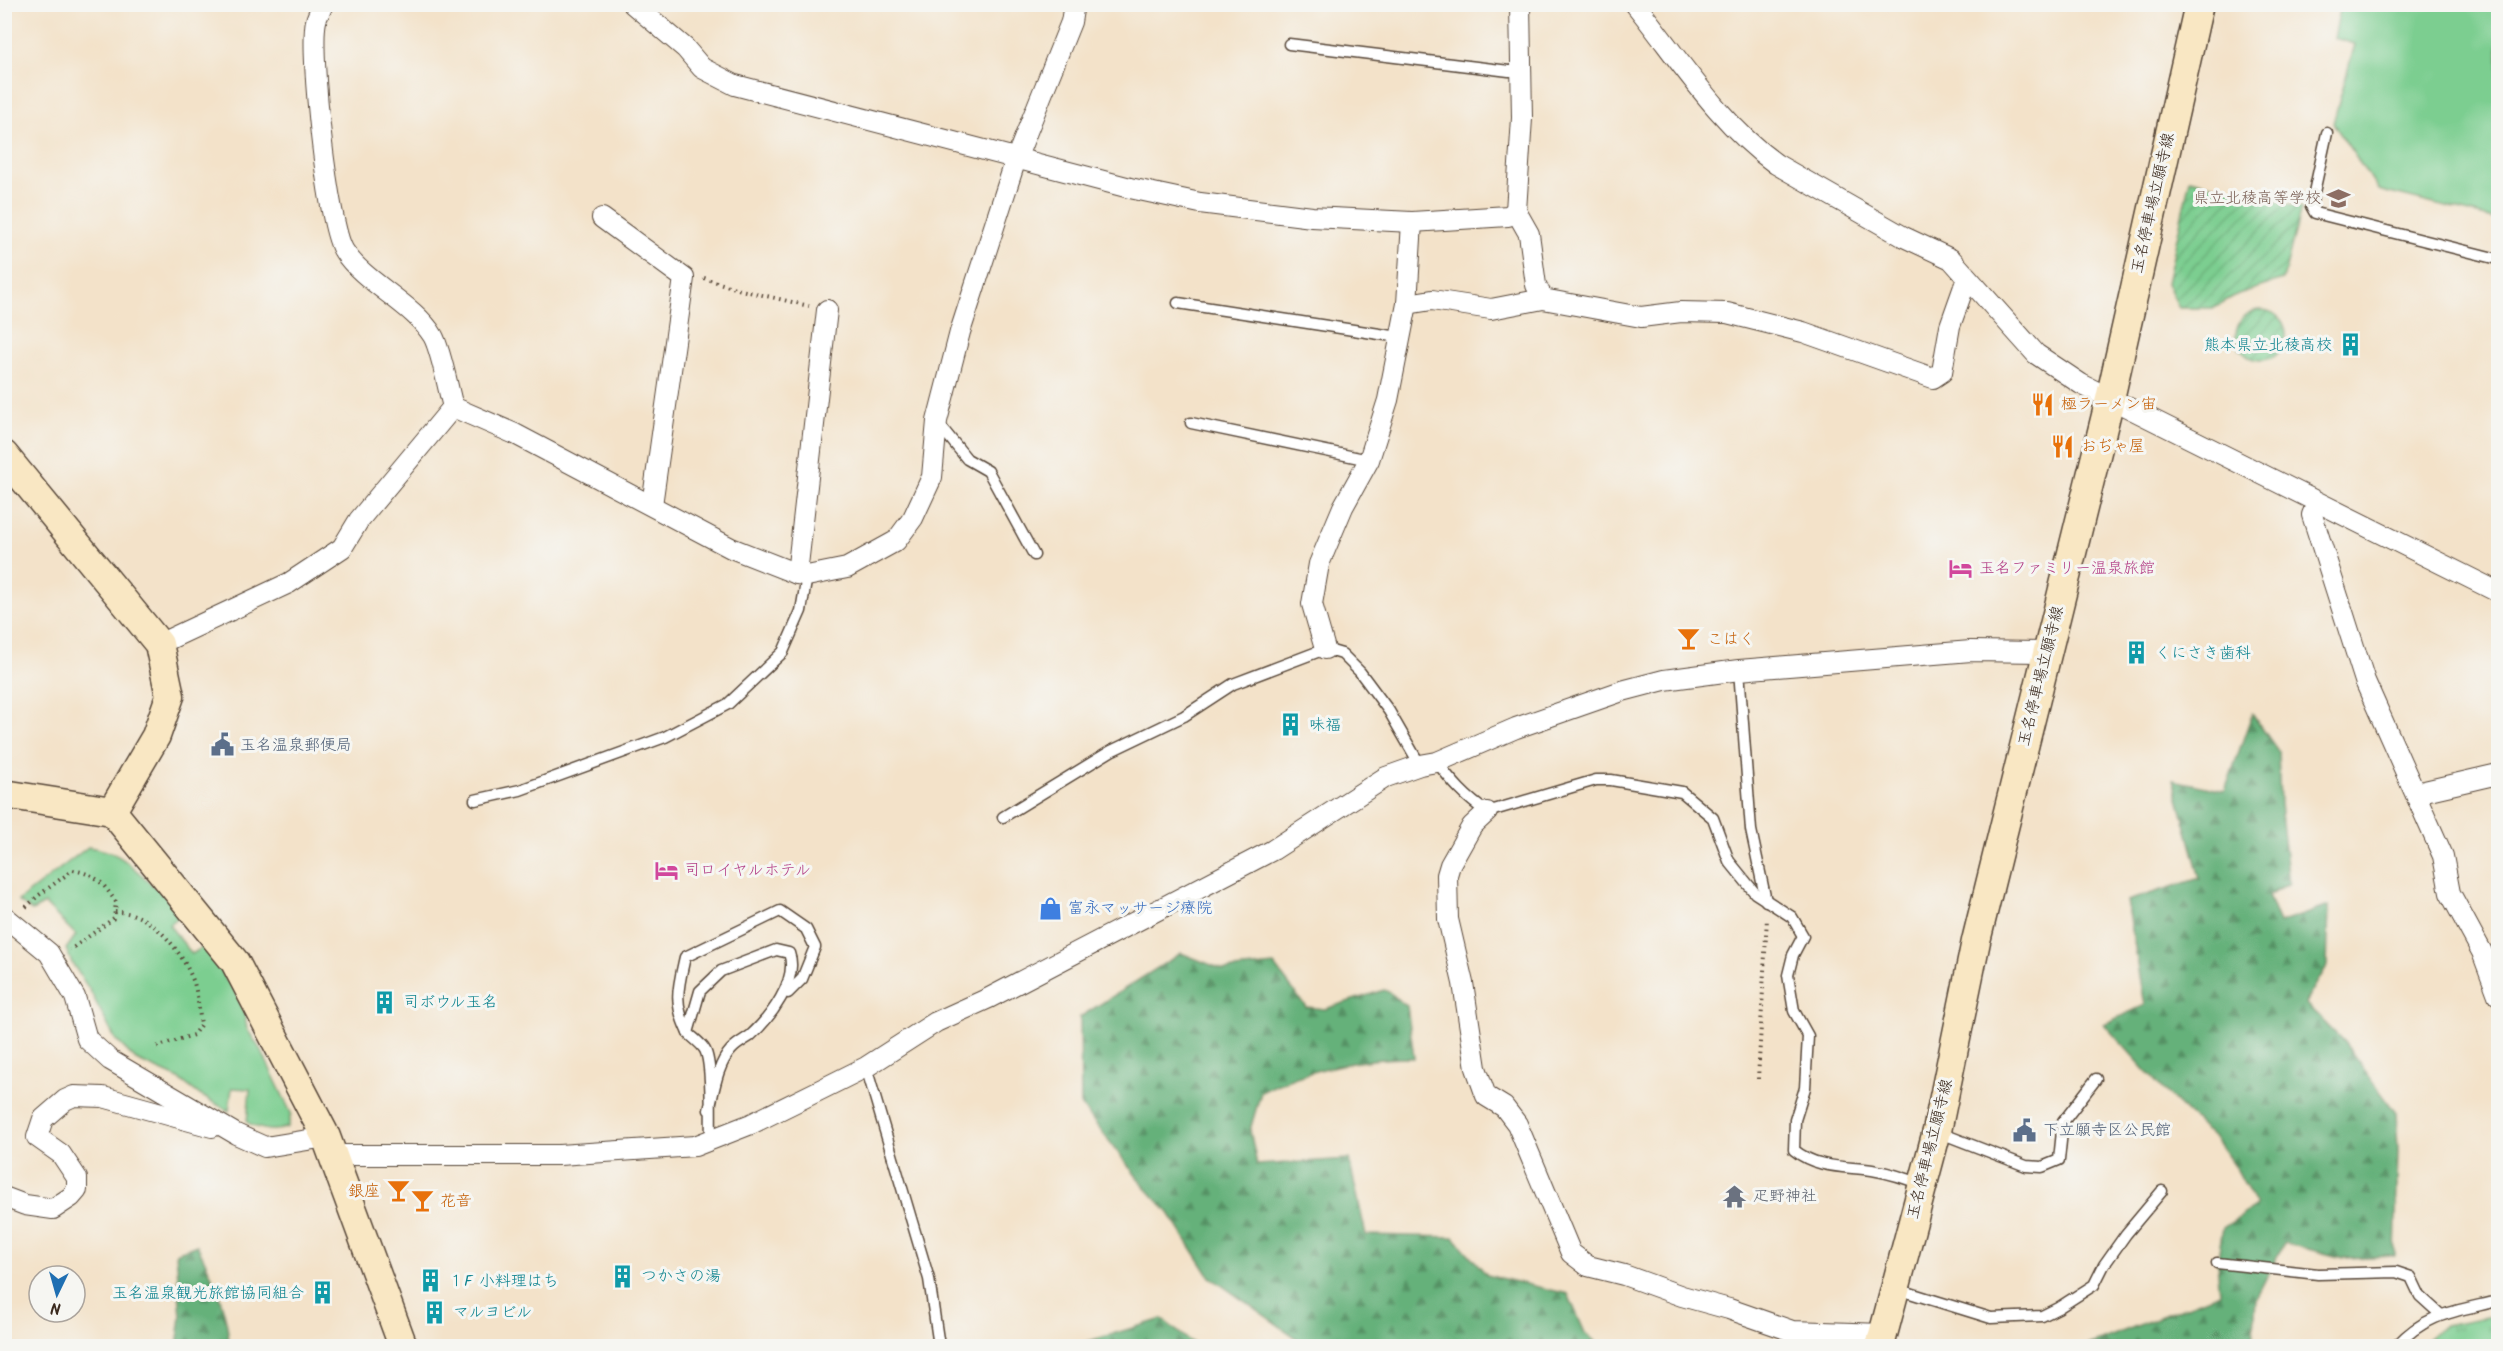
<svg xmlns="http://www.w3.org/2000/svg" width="2503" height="1351" viewBox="0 0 2503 1351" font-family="Kalam,'Klee One',sans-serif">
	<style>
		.grass { fill: url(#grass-tufts); stroke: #5c7c57; stroke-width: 1.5 }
		.forest { fill: url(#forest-firs); stroke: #506e4c; stroke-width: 1.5 }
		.park { fill: #7cce90; stroke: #5c7c57; stroke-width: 1.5 }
		.garden { fill: url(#garden-furrows); stroke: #5c7c57; stroke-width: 1.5 }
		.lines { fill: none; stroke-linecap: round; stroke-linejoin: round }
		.lane-casing { stroke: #574638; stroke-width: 13 }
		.street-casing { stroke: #574638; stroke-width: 22 }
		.secondary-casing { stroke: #574638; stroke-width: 31 }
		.path { stroke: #574638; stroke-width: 4; stroke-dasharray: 1.5 4.5; stroke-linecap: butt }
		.lane { stroke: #fff; stroke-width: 10 }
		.street { stroke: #fff; stroke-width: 20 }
		.secondary { stroke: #f9e7c3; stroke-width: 28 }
		.labels { text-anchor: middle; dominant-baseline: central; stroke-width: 6; stroke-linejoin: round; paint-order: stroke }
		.education-label { font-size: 16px; fill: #785e54; stroke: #f6f6f2; text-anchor: end }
		.street-label { font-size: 16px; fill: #3b2a1e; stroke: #f6f6f2 }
		.culture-label { font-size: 16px; fill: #0d838f; stroke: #f6f6f2; text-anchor: start }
		.food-label { font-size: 16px; fill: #c56008; stroke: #f6f6f2; text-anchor: start }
		.hotel-label { font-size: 16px; fill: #b23c85; stroke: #f6f6f2; text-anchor: start }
		.service-label { font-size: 16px; fill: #4e5e75; stroke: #f6f6f2; text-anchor: start }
		.shop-label { font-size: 16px; fill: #366cbe; stroke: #f6f6f2; text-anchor: start }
		.worship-label { font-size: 16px; fill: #5b616d; stroke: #f6f6f2; text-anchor: start }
	</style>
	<defs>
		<pattern id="grass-tufts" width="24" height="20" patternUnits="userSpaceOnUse" patternTransform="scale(1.5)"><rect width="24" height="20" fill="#7cce90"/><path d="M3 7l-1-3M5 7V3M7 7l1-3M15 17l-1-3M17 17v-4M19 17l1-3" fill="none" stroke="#67a775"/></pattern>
		<pattern id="forest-firs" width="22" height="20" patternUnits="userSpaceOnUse" patternTransform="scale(1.5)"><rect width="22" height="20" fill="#65b17a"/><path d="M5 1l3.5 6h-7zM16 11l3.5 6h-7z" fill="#549063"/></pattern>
		<pattern id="garden-furrows" width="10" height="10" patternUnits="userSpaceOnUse" patternTransform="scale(1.5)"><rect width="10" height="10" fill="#7cce90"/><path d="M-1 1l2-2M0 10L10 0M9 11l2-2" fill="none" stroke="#67a775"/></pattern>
	</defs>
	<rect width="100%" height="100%" fill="#f6f6f2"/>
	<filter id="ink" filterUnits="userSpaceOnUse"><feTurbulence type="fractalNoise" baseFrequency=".0167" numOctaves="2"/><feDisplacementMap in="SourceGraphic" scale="12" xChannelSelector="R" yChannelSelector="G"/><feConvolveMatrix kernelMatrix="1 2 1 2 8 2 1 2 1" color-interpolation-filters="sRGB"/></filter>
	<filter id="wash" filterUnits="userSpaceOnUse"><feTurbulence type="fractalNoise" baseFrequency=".008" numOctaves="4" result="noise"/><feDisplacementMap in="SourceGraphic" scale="24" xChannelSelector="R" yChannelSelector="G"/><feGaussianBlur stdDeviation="1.35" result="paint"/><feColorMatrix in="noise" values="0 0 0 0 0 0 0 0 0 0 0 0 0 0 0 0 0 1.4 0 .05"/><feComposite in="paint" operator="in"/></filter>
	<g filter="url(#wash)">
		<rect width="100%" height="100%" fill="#f3e2c9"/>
		<polygon class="grass" points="2498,1315 2498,1346 2420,1346 2444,1325"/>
		<g class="forest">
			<polygon points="2252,714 2278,751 2280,804 2289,883 2268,896 2279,923 2329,906 2327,966 2305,1003 2344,1042 2396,1113 2398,1150 2395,1256 2343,1258 2284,1243 2256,1298 2253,1346 2086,1346 2220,1293 2217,1263 2223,1228 2256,1206 2235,1166 2216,1140 2166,1093 2104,1024 2145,1005 2127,901 2200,878 2173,780 2225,791"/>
			<path d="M1181,953L1224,970L1274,965L1306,1007L1325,1009L1384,990C1394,993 1397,1001 1407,1006L1414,1058C1364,1057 1306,1069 1261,1092L1250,1130L1257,1165L1349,1159L1366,1235L1454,1237L1487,1275L1568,1294L1585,1333L1601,1346H1308L1210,1277L1169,1213L1144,1186L1081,1105L1080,1017Z"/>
			<path d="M197,1245C212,1273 229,1315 229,1346H177L181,1317L176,1253Z"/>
			<polygon points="1162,1319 1196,1346 1073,1346"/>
		</g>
		<g class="park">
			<polygon points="2341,5 2498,5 2498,220 2378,190 2333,123 2355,44 2334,38"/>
			<path d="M88,847C119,851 127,862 148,881C161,891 172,900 183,913L169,925L192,954L208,944L226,980L233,985L244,1012L247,1029L262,1052L291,1113L288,1127C274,1133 259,1130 247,1122L250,1089L232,1088L229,1111L200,1095L179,1079L136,1060L115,1039L89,989L72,963L66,949L76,935L45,904L32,911L18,901Z"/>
		</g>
		<g class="garden">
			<polygon points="2190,179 2301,208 2283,280 2238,294 2213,308 2179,308 2167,283"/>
			<circle cx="2261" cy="335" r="25"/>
		</g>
	</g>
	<g filter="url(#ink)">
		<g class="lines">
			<defs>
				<g id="lane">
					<polyline points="1289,44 1509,71 1521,71"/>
					<polyline points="2327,133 2311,206 2315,213 2498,259"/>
					<polyline points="1178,303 1399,337"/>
					<polyline points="937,422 967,459 988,471 1034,555"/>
					<polyline points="1191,423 1369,460"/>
					<polyline points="1739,670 1751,830 1766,901"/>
					<path d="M1437,762C1452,782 1466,798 1487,812L1596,780H1611L1682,792L1713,818L1729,861L1755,893L1792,917L1803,936L1793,955L1788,975L1794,1011L1808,1036L1805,1088L1795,1120L1794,1150C1817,1169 1845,1166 1872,1170C1890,1173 1906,1178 1923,1185"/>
					<polyline points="475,800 520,790 665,737 728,704 783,652 801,611 807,576"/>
					<polyline points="1003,817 1111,751 1184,716 1233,684 1325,649 1342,654 1360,672 1389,711 1420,765"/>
					<path d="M688,1033C673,1002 678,988 685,957L780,911L806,929L815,947L802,979L788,993"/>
					<polyline points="866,1067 929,1279 939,1346"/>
					<path d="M709,1110C714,1091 717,1065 731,1050C736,1044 744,1040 750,1036C770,1018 799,980 789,953L776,950L721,971L700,991L688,1033C693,1038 702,1044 705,1050C713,1065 710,1121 711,1141"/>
					<polyline points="1938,1132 2026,1166 2042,1167 2059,1160 2063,1122 2096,1079"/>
					<polyline points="2217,1263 2318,1274 2396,1272 2411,1277 2420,1296 2441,1315"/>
					<polyline points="1897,1289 1991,1318 2042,1316 2058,1308 2094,1285 2104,1265 2126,1234 2162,1191"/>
					<path d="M2396,1346C2426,1313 2457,1311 2498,1301"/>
				</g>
				<g id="street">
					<path d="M323,4C321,10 317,16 316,21C309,51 328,227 344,251C363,282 414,304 433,336C441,350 448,389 453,407"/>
					<polyline points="633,4 685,48 702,68 735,85 1130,188 1200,203 1312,217 1412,222 1508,216 1516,211"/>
					<polyline points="1520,4 1522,118 1516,211 1529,234 1536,285 1543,299 1641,317 1681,312 1727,313 1803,332 1933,378 1942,372 1950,326 1967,278"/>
					<path d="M1635,4C1679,59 1719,123 1776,164L1904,237L1951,259L2036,354L2081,384L2498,592"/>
					<polyline points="602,218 684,278 652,505"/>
					<polyline points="1407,304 1432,300 1491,309 1543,299"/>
					<polyline points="453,407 515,434 731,548 797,574 807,576 847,568 896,541 913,518 932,477 937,421 960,332 1016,159 1071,22 1074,4"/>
					<polyline points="2317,503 2312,515 2365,681 2443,856 2450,893 2482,952 2498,995"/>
					<polyline points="797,574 827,310"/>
					<polyline points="159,644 289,583 342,548 359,520 453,407"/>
					<polyline points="1325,649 1312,604 1319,564 1343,507 1369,460 1388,400 1407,304 1412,222"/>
					<polyline points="2416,793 2498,774"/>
					<polyline points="1487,812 1472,826 1450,865 1447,875 1448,919 1463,983 1476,1068 1486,1096 1504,1107 1517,1124 1571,1253 1588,1266 1624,1275 1682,1296 1729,1309 1792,1331 1883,1334"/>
					<polyline points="4,916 49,953 75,997 87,1039 110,1060 236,1134 265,1147 326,1137"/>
					<polyline points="331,1155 559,1155 695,1146 751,1124 818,1091 866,1067 936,1022 989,998 1273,850 1386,777 1420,765 1437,762 1516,728 1622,691 1664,680 1739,670 1971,651 2046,652"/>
					<polyline points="4,1197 25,1205 53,1209 71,1197 77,1190 77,1178 61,1154 37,1137 43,1119 65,1100 74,1096 103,1097 212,1127"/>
				</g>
				<g id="secondary">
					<polyline points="4,455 159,644 170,696 156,736 112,811 235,962 326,1137 403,1346"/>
					<polyline points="4,794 112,811"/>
					<polyline points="1880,1346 1937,1131 1976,941 2110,399 2199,4"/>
				</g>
			</defs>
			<use href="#lane" class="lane-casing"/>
			<use href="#street" class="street-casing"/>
			<use href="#secondary" class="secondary-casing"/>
			<g class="path">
				<polyline points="704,278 741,290 809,306"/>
				<path d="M26,907L39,895L73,870C97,875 102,882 116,902L114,918L70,950"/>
				<path d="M115,912C151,910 183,952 194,983C198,996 199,1011 201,1024L193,1035L153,1048"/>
				<polyline points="1758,1079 1767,918"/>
			</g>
			<use href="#lane" class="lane"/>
			<use href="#street" class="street"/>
			<use href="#secondary" class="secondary"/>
		</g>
	</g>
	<defs>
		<symbol id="school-bare" viewBox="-9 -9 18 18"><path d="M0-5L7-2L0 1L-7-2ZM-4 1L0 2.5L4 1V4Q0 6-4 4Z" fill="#8d6e63" stroke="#f6f6f2" stroke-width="2.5" paint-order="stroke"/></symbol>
		<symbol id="building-bare" viewBox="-9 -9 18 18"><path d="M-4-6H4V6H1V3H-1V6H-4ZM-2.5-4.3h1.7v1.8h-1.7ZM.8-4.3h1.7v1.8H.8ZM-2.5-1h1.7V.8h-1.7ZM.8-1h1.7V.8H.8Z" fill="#0f9aa8" stroke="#f6f6f2" stroke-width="2.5" paint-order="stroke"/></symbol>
		<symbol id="restaurant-bare" viewBox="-9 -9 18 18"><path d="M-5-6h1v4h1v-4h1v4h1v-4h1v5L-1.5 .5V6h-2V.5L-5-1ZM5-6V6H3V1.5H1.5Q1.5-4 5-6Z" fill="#e8710a" stroke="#f6f6f2" stroke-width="2.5" paint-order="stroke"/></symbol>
		<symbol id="hotel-bare" viewBox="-9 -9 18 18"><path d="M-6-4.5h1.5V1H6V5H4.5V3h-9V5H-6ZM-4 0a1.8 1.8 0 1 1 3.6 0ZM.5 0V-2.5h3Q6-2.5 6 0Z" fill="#d1479c" stroke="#f6f6f2" stroke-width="2.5" paint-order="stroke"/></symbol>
		<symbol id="bar-bare" viewBox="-9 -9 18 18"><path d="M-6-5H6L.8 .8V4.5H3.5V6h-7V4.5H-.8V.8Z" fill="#e8710a" stroke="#f6f6f2" stroke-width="2.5" paint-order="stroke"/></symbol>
		<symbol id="civic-bare" viewBox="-9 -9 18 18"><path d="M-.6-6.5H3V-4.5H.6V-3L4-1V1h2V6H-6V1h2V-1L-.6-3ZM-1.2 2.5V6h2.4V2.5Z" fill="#5c6f8a" stroke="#f6f6f2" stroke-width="2.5" paint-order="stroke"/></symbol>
		<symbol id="shop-bare" viewBox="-9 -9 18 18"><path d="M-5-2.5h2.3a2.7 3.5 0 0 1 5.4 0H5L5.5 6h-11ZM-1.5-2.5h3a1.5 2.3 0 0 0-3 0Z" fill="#3f7fe0" stroke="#f6f6f2" stroke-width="2.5" paint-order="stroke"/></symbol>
		<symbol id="temple-bare" viewBox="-9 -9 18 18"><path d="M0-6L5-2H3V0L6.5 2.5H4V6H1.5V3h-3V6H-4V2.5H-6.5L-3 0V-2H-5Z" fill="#6b7280" stroke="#f6f6f2" stroke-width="2.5" paint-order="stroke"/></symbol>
	</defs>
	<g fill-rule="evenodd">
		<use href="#school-bare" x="2322" y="182" width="33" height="33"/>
		<use href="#building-bare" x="2334" y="328" width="33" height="33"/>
		<use href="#restaurant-bare" x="2026" y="388" width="33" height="33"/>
		<use href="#restaurant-bare" x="2046" y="430" width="33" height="33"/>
		<use href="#hotel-bare" x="1944" y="552" width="33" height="33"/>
		<use href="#bar-bare" x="1672" y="622" width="33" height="33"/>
		<use href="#building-bare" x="2120" y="636" width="33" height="33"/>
		<use href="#building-bare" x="1274" y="708" width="33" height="33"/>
		<use href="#civic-bare" x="206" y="728" width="33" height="33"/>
		<use href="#hotel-bare" x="650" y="854" width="33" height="33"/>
		<use href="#shop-bare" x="1034" y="892" width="33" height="33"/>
		<use href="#building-bare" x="368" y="986" width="33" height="33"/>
		<use href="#civic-bare" x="2008" y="1114" width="33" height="33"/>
		<use href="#bar-bare" x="382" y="1174" width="33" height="33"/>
		<use href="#temple-bare" x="1718" y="1180" width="33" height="33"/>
		<use href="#bar-bare" x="406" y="1184" width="33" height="33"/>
		<use href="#building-bare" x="606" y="1260" width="33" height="33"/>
		<use href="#building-bare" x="414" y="1264" width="33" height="33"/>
		<use href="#building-bare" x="306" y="1276" width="33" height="33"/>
		<use href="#building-bare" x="418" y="1296" width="33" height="33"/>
	</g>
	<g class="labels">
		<g class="education-label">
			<text x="2321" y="198">県立北稜高等学校</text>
		</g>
		<g class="street-label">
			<text transform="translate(2153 203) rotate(-77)">玉名停車場立願寺線</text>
			<text transform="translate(2041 676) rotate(-76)">玉名停車場立願寺線</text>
			<text transform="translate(1930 1149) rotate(-76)">玉名停車場立願寺線</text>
		</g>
		<g class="culture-label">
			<text x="2332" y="345" text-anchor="end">熊本県立北稜高校</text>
			<text x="2155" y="653">くにさき歯科</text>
			<text x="1309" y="725">味福</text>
			<text x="403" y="1002">司ボウル玉名</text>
			<text x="641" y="1276">つかさの湯</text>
			<text x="448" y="1281">１F 小料理はち</text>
			<text x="304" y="1293" text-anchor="end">玉名温泉観光旅館協同組合</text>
			<text x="453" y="1312">マルヨビル</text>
		</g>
		<g class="food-label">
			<text x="2061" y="404">極ラーメン宙</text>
			<text x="2081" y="446">おぢゃ屋</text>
			<text x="1707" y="639">こはく</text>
			<text x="380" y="1191" text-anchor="end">銀座</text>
			<text x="440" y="1201">花音</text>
		</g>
		<g class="hotel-label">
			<text x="1979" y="568">玉名ファミリー温泉旅館</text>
			<text x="684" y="870">司ロイヤルホテル</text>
		</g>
		<g class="service-label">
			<text x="240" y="745">玉名温泉郵便局</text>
			<text x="2043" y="1130">下立願寺区公民館</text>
		</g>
		<g class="shop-label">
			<text x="1068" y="908">富永マッサージ療院</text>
		</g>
		<g class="worship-label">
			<text x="1753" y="1196">疋野神社</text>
		</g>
	</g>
	<rect width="2503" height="1351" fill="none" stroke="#f6f6f2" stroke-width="24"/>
	<g transform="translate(57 1294) rotate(185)"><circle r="28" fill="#f6f6f2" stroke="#aba49d" stroke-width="1.5"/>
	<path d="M0-4.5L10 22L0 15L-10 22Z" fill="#1f6fb2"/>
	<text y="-9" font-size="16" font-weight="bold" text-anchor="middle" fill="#3b2a1e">N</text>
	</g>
</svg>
